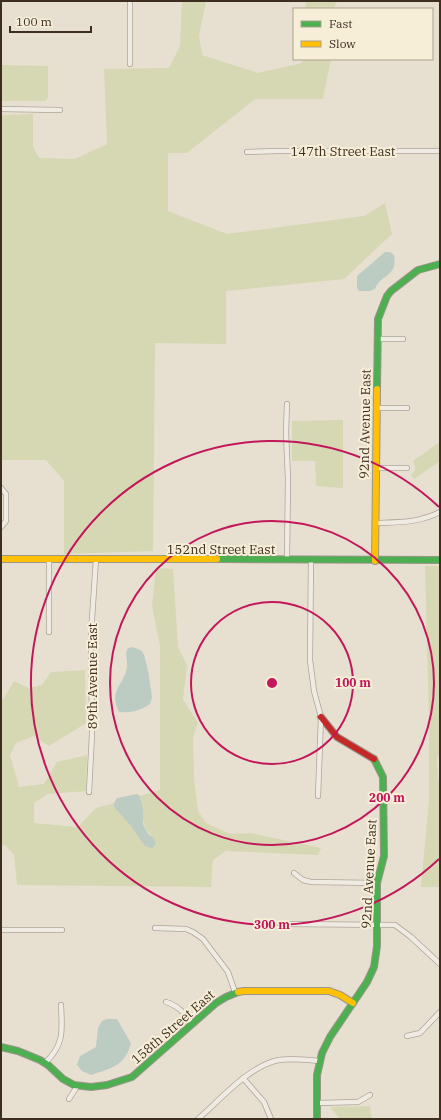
<svg xmlns="http://www.w3.org/2000/svg" width="441" height="1120" viewBox="0 0 441 1120" font-family="'IBM Plex Serif',serif">
	<style>
		.green { fill: #d6d7b3 }
		.water { fill: #bcccc2 }
		.lines { fill: none; stroke-linecap: round; stroke-linejoin: round }
		.street-casing { stroke: #ada599; stroke-width: 6 }
		.fast-casing { stroke: #9c958a; stroke-width: 8 }
		.slow-casing { stroke: #9c958a; stroke-width: 8 }
		.jam-casing { stroke: #9c958a; stroke-width: 8 }
		.street { stroke: #efebe3; stroke-width: 4.5 }
		.fast { stroke: #4caf50; stroke-width: 6 }
		.slow { stroke: #ffc107; stroke-width: 6 }
		.jam { stroke: #c62828; stroke-width: 6 }
		.ring { fill: none; stroke: #c2185b; stroke-width: 2 }
		.labels { text-anchor: middle; dominant-baseline: central; stroke-width: 4; stroke-linejoin: round; paint-order: stroke }
		.street-label { font-size: 13px; fill: #3d2e20; stroke: #f7eed8 }
		.centre { fill: #c2185b; stroke: #f7eed8; stroke-width: 2 }
		.ring-label { font-size: 12px; text-anchor: middle; font-weight: bold; fill: #c2185b; stroke: #f7eed8; stroke-width: 4; stroke-linejoin: round; paint-order: stroke }
	</style>
	<rect width="100%" height="100%" fill="#e7e0d1"/>
	<g class="green">
		<polygon points="182,1 206,1 199,35 202,55 258,73 302,63 303,59 331,59 323,99 255,99 187,153 168,153 168,211 227,234 364,216 385,203 392,234 344,279 226,291 226,344 155,343 153,551 64,554 64,481 46,460 1,460 1,115 33,114 33,146 39,158 75,159 107,144 104,69 169,68 180,46"/>
		<polygon points="306,1 368,1 337,2 333,9 305,9"/>
		<polygon points="1,65 48,66 48,97 46,101 1,101"/>
		<polygon points="343,420 343,488 316,486 315,461 292,461 292,421"/>
		<path d="M440,442V461L414,479L411,475C416,471 416,467 413,461Z"/>
		<polygon points="425,566 440,566 440,753 437,758 438,780 440,782 440,887 421,887 429,800 429,721"/>
		<path d="M156,568L173,569L178,647L187,665L183,700L198,722L193,738L194,778L198,811L206,823L230,834L250,833L321,848L318,855L226,851L213,860L211,887L17,885L14,855L5,845L1,846V699L4,698L14,681L29,688L42,685L51,672L85,670L86,723L49,746L34,736L16,743L10,755L19,787L44,784L57,762L87,755L86,791L48,794L34,803V823L78,827L96,808L114,803V807L131,826L154,838C140,828 143,811 140,796L160,790V646L152,606Z"/>
		<polygon points="370,1106 372,1119 340,1119 330,1107"/>
	</g>
	<g class="water">
		<path d="M385,252H390L394,255C398,277 381,274 375,289L370,291H359L357,288V276Z"/>
		<path d="M133,647L142,651L144,655L148,670L152,697L150,704C140,711 131,713 119,712C108,690 125,684 127,667C128,660 124,654 128,648Z"/>
		<polygon points="137,794 140,796 143,810 143,824 148,834 154,838 156,844 152,848 145,846 131,826 114,807 114,803 117,798"/>
		<path d="M107,1019H117L131,1043C125,1066 112,1068 91,1075L82,1071L77,1065L80,1056L96,1047L98,1028L102,1021Z"/>
	</g>
	<g class="lines">
		<defs>
			<g id="street">
				<polyline points="130,64 130,1"/>
				<polyline points="1,109 60,110"/>
				<polyline points="247,152 277,151 440,151"/>
				<polyline points="377,339 403,339"/>
				<polyline points="376,408 407,408"/>
				<polyline points="376,468 407,468"/>
				<polyline points="1,488 6,494 6,521 1,527"/>
				<path d="M376,523C399,522 419,523 440,512"/>
				<polyline points="287,560 288,479 286,432 287,404"/>
				<polyline points="311,560 310,660 314,691 321,717 318,796"/>
				<polyline points="49,632 49,559"/>
				<polyline points="89,792 92,734 91,634 96,559"/>
				<polyline points="294,873 303,880 311,882 377,883"/>
				<polyline points="285,924 395,925 411,937 440,964"/>
				<polyline points="155,928 186,929 193,932 203,939 228,972 235,992"/>
				<polyline points="1,930 62,930"/>
				<path d="M166,1002C179,1006 185,1014 193,1024"/>
				<polyline points="407,1036 420,1033 440,1012"/>
				<path d="M45,1063C65,1044 62,1030 61,1005"/>
				<polyline points="243,1078 264,1102 271,1119"/>
				<polyline points="69,1099 78,1085"/>
				<polyline points="317,1103 358,1102 370,1095"/>
				<path d="M198,1119C220,1100 250,1065 279,1060C292,1058 306,1060 320,1061"/>
			</g>
			<g id="fast">
				<polyline points="377,389 378,319 387,296 391,291 418,270 440,264"/>
				<polyline points="217,559 440,560"/>
				<polyline points="1,1047 18,1051 40,1060 48,1065 63,1079 74,1085 91,1087 107,1085 132,1077 216,1003 226,997 238,992"/>
				<polyline points="317,1119 317,1075 322,1053 330,1037 367,982 374,967 377,946 377,883 384,856 383,777 374,759"/>
			</g>
			<g id="slow">
				<polyline points="1,559 217,559"/>
				<polyline points="375,561 377,389"/>
				<polyline points="238,992 244,991 329,991 340,995 353,1003"/>
			</g>
			<polyline id="jam" points="321,717 337,737 374,759"/>
		</defs>
		<use href="#street" class="street-casing"/>
		<use href="#fast" class="fast-casing"/>
		<use href="#slow" class="slow-casing"/>
		<use href="#jam" class="jam-casing"/>
		<use href="#street" class="street"/>
		<use href="#fast" class="fast"/>
		<use href="#slow" class="slow"/>
		<use href="#jam" class="jam"/>
	</g>
	<g class="ring">
		<circle cx="272" cy="683" r="81"/>
		<circle cx="272" cy="683" r="162"/>
		<path d="M439 859A242 242 0 1 1 439 507"/>
	</g>
	<g class="labels">
		<g class="street-label">
			<text x="343" y="151">147th Street East</text>
			<text transform="translate(365 424) rotate(-89)">92nd Avenue East</text>
			<text x="221" y="549">152nd Street East</text>
			<text transform="translate(92 676) rotate(-90)">89th Avenue East</text>
			<text transform="translate(369 874) rotate(-87)">92nd Avenue East</text>
			<text transform="translate(173 1027) rotate(-41)">158th Street East</text>
		</g>
	</g>
	<circle cx="272" cy="683" r="6" class="centre"/>
	<g class="ring-label">
		<text x="353" y="687">100 m</text>
		<text x="387" y="802">200 m</text>
		<text x="272" y="929">300 m</text>
	</g>
	<rect width="441" height="1120" fill="none" stroke="#3d2e20" stroke-width="4"/>
	<rect x="293" y="8" width="140" height="52" fill="#f7eed8" stroke="#ada18e"/>
	<rect x="301" y="21" width="20" height="6" fill="#4caf50" stroke="#ada18e"/>
	<text x="329" y="28" font-size="12" fill="#3d2e20">Fast</text>
	<rect x="301" y="41" width="20" height="6" fill="#ffc107" stroke="#ada18e"/>
	<text x="329" y="48" font-size="12" fill="#3d2e20">Slow</text>
	<path d="M10 26v6h81v-6" fill="none" stroke="#3d2e20" stroke-width="2"/>
	<text x="16" y="26" font-size="12" fill="#3d2e20" stroke="#f7eed8" stroke-width="3" paint-order="stroke">100 m</text>
</svg>
